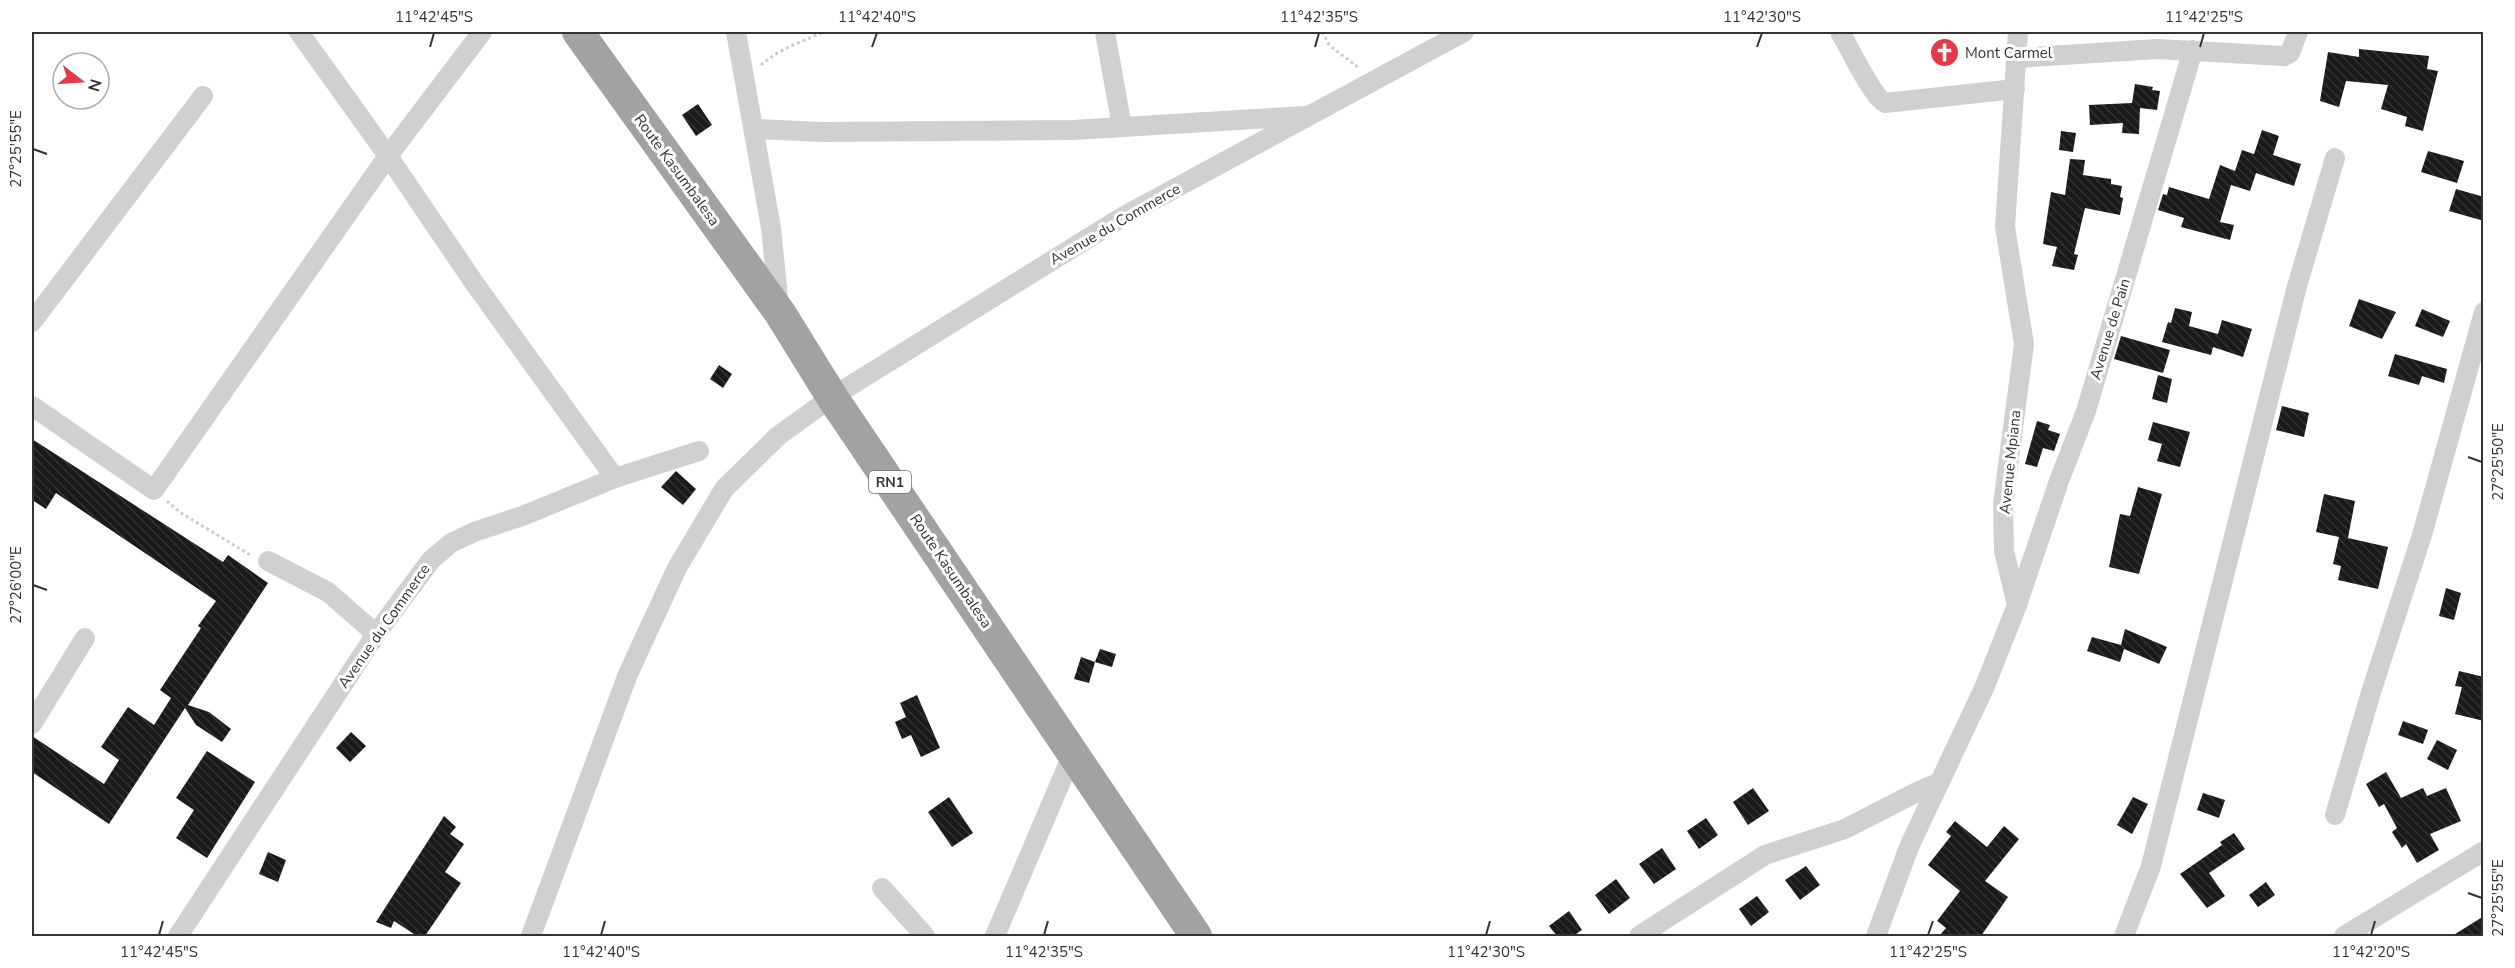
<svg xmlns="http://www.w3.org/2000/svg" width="2515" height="968" viewBox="0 0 2515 968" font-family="'Nunito Sans',sans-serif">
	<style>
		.building { fill: url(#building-back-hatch) }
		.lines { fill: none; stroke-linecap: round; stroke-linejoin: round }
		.path { stroke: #cdcdcd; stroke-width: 3; stroke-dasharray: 3 3; stroke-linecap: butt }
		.minor { stroke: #d0d0d0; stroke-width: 20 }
		.trunk { stroke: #a2a2a2; stroke-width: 32 }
		.ticks { fill: none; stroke: #333; stroke-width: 2 }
		.labels { text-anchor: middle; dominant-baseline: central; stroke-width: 6; stroke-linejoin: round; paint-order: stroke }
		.shield { fill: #fff; stroke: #707070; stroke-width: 1.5 }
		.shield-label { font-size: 14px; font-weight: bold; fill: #333 }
		.poi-label { font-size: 15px; fill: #333; stroke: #fff; text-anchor: start }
		.street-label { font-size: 15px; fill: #333; stroke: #fff }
		.neatline { fill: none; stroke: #333; stroke-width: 2 }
		.ticks-label { font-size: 15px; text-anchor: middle; fill: #333 }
	</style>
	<defs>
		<pattern id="building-back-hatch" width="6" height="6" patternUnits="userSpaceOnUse" patternTransform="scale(1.5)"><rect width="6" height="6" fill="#1a1a1a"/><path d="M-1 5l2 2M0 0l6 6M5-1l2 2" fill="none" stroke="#333"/></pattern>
	</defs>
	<rect width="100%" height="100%" fill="#fff"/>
	<g class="building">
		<polygon points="2359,49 2429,56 2427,69 2438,71 2423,131 2405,126 2407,117 2381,109 2388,85 2346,81 2339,107 2320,101 2328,52 2359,57"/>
		<polygon points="2135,84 2153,87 2152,90 2160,91 2157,110 2140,108 2139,134 2122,133 2123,123 2090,125 2089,105 2132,103"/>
		<polygon points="698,104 712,125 696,136 682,115"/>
		<polygon points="2262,130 2279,136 2273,155 2301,164 2294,186 2256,173 2250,191 2231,185 2220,222 2234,225 2230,240 2181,227 2184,218 2158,210 2163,194 2167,195 2169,187 2209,199 2220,165 2235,171 2242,150 2254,154"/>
		<polygon points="2061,131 2076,133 2073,152 2059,150"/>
		<polygon points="2428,151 2464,161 2457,183 2421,172"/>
		<polygon points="2070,159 2085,160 2083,175 2111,179 2111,184 2122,186 2120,197 2123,198 2120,215 2085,208 2074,254 2078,255 2074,270 2052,266 2057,247 2043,244 2051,192 2065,195"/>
		<polygon points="2456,189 2484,197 2484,221 2449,211"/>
		<polygon points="2359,299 2396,312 2382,339 2349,326"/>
		<polygon points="2175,308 2192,312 2189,326 2218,334 2222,320 2252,329 2243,357 2213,347 2211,355 2162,342 2168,322 2171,323"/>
		<polygon points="2422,309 2450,321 2443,337 2415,326"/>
		<polygon points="2121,336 2170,350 2163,373 2114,359"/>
		<polygon points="2395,354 2447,369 2444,383 2422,376 2419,385 2388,376"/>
		<polygon points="719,365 732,374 723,388 710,379"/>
		<polygon points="2158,375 2172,379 2167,403 2152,399"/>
		<polygon points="2282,406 2309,413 2304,437 2276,430"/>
		<polygon points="2037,421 2050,425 2048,430 2060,434 2054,451 2043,448 2037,467 2025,464"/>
		<polygon points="2153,422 2190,432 2180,467 2157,461 2162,444 2148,440"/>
		<polygon points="32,439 223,562 228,555 268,583 188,705 209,712 231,729 222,742 196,725 185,708 109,824 32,772 32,736 104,784 119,760 101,747 128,707 154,725 171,698 160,690 201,628 198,626 216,601 56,493 46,509 32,500"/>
		<polygon points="676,471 696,489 683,505 661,487"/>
		<polygon points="2138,487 2162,494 2139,574 2109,567 2120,514 2130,516"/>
		<polygon points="2324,494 2355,501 2348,538 2388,547 2378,589 2338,580 2341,566 2333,564 2339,537 2316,532"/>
		<polygon points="2446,588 2461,593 2454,620 2439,616"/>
		<polygon points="2125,629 2167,647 2159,664 2124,649 2120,662 2087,651 2092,637 2121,645"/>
		<polygon points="1100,649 1116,654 1112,667 1095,662"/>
		<polygon points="1081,657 1095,662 1089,683 1074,679"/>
		<polygon points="2459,671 2484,677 2484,721 2455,714 2462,687 2455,686"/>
		<polygon points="917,695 940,748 921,757 911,735 902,739 895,722 906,717 900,703"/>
		<polygon points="2403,721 2428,730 2423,744 2398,735"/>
		<polygon points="351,732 366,746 350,762 336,748"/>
		<polygon points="2437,740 2457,750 2448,770 2427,759"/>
		<polygon points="207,751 255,782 207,858 176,838 194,810 176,798"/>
		<polygon points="2386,772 2401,798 2423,788 2427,796 2446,788 2461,821 2430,834 2439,850 2417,863 2406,844 2402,848 2392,832 2397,828 2384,804 2379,807 2366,784"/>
		<polygon points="1753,788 1769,811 1748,825 1733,802"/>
		<polygon points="2203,793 2225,800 2219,818 2197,810"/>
		<polygon points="949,797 973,833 952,847 928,812"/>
		<polygon points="2133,797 2148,804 2132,834 2117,825"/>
		<polygon points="444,816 456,827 450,834 464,844 445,872 461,883 425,936 417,936 394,921 391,928 376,922"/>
		<polygon points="1706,818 1718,835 1699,849 1687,831"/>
		<polygon points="1955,821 1987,847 2004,826 2019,839 1985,881 2008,897 1981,936 1939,936 1946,928 1937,921 1960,891 1928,865 1951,836 1946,832"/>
		<polygon points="2234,833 2245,849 2209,873 2225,896 2207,908 2180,874 2222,845 2220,842"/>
		<polygon points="1662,848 1676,869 1654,884 1639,864"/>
		<polygon points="268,852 286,860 278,882 259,874"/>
		<polygon points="1806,866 1820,885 1800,900 1785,880"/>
		<polygon points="1616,879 1630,898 1609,914 1595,895"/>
		<polygon points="2266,882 2275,895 2258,907 2249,895"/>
		<polygon points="1757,896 1769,912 1751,926 1739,909"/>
		<polygon points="1569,911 1582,930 1573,936 1557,936 1549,926"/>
		<polygon points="2484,916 2484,936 2452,936"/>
	</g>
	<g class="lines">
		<g class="path">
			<polyline points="1322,32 1330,46 1359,68"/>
			<path d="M761,65C779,49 803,41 824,32"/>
			<polyline points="167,501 181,513 252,556"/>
		</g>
		<g class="minor">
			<polyline points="299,32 388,156 475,284 615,478"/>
			<polyline points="736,32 771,228 779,307"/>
			<polyline points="1105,32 1122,127"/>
			<path d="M1840,32C1849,47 1872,96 1885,103L2015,89"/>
			<polyline points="2017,58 2157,49 2284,56 2290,53 2298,32"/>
			<polyline points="754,129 822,132 1073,130 1305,116"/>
			<polyline points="32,322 203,96"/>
			<polyline points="32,406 154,490 388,156 482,32"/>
			<polyline points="268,561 328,592 376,634"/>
			<polyline points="2017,605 2059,481 2086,411 2193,50"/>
			<polyline points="32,724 85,638"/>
			<polyline points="2335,815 2372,689 2422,535 2484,312"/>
			<polyline points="882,888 925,936"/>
			<polyline points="178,936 376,634 431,560 451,543 474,532 525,515 615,478 699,451"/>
			<polyline points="531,936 628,674 677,568 724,489 778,436 832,397 1124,216 1464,32"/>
			<polyline points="995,936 1073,753"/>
			<polyline points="1639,936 1765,855 1845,829 1917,792 1940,782"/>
			<polyline points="1876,936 1909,847 1985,686 2017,605 2004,551 2003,504 2024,344 2005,227 2018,32"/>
			<polyline points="2124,936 2151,866 2297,286 2335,158"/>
			<polyline points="2344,936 2484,851"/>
		</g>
		<polyline class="trunk" points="578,32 780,313 832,397 1196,936"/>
	</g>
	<path class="ticks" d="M430,47L434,33M872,47L877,33M1315,47L1319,33M1757,47L1762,33M2200,47L2204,33M33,149L47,154M2468,457L2482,462M33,585L47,590M2468,893L2482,898M159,935L163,921M601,935L605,921M1044,935L1048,921M1486,935L1490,921M1928,935L1933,921M2371,935L2375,921"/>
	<defs>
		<symbol id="church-disc" viewBox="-11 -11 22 22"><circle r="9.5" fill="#e63946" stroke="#fff"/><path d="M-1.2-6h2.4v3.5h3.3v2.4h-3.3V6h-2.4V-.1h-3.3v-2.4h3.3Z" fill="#fff"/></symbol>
	</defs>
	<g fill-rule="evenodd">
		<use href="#church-disc" x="1928" y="36" width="33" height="33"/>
	</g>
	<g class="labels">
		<rect class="shield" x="869" y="471" width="42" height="22" rx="4.5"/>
		<g class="shield-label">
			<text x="890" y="482">RN1</text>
		</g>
		<g class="poi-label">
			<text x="1965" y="53">Mont Carmel</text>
		</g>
		<g class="street-label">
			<text transform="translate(677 170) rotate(54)">Route Kasumbalesa</text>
			<text transform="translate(1115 224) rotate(-30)">Avenue du Commerce</text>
			<text transform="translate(2110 329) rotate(-73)">Avenue de Pain</text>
			<text transform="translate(2010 462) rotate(-84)">Avenue Mpiana</text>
			<text transform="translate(951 571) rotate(56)">Route Kasumbalesa</text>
			<text transform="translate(384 626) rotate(-55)">Avenue du Commerce</text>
		</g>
	</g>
	<rect width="2515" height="968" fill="none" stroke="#ffffff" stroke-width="66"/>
	<g transform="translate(81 81) rotate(107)"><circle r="28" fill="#ffffff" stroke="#adadad" stroke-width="1.5"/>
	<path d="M0-4.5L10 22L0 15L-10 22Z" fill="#e63946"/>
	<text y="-9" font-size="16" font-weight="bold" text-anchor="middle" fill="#333333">N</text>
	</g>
	<rect x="33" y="33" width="2449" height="902" class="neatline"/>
	<g class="ticks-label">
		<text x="434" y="22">11°42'45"S</text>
		<text x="877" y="22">11°42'40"S</text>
		<text x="1319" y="22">11°42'35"S</text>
		<text x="1762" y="22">11°42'30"S</text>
		<text x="2204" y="22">11°42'25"S</text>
		<text transform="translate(16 149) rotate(-90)" y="5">27°25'55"E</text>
		<text transform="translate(2498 462) rotate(-90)" y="5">27°25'50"E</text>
		<text transform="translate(16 585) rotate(-90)" y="5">27°26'00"E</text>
		<text transform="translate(2498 898) rotate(-90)" y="5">27°25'55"E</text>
		<text x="159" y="957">11°42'45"S</text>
		<text x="601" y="957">11°42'40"S</text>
		<text x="1044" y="957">11°42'35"S</text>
		<text x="1486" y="957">11°42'30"S</text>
		<text x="1928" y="957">11°42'25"S</text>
		<text x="2371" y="957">11°42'20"S</text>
	</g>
</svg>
